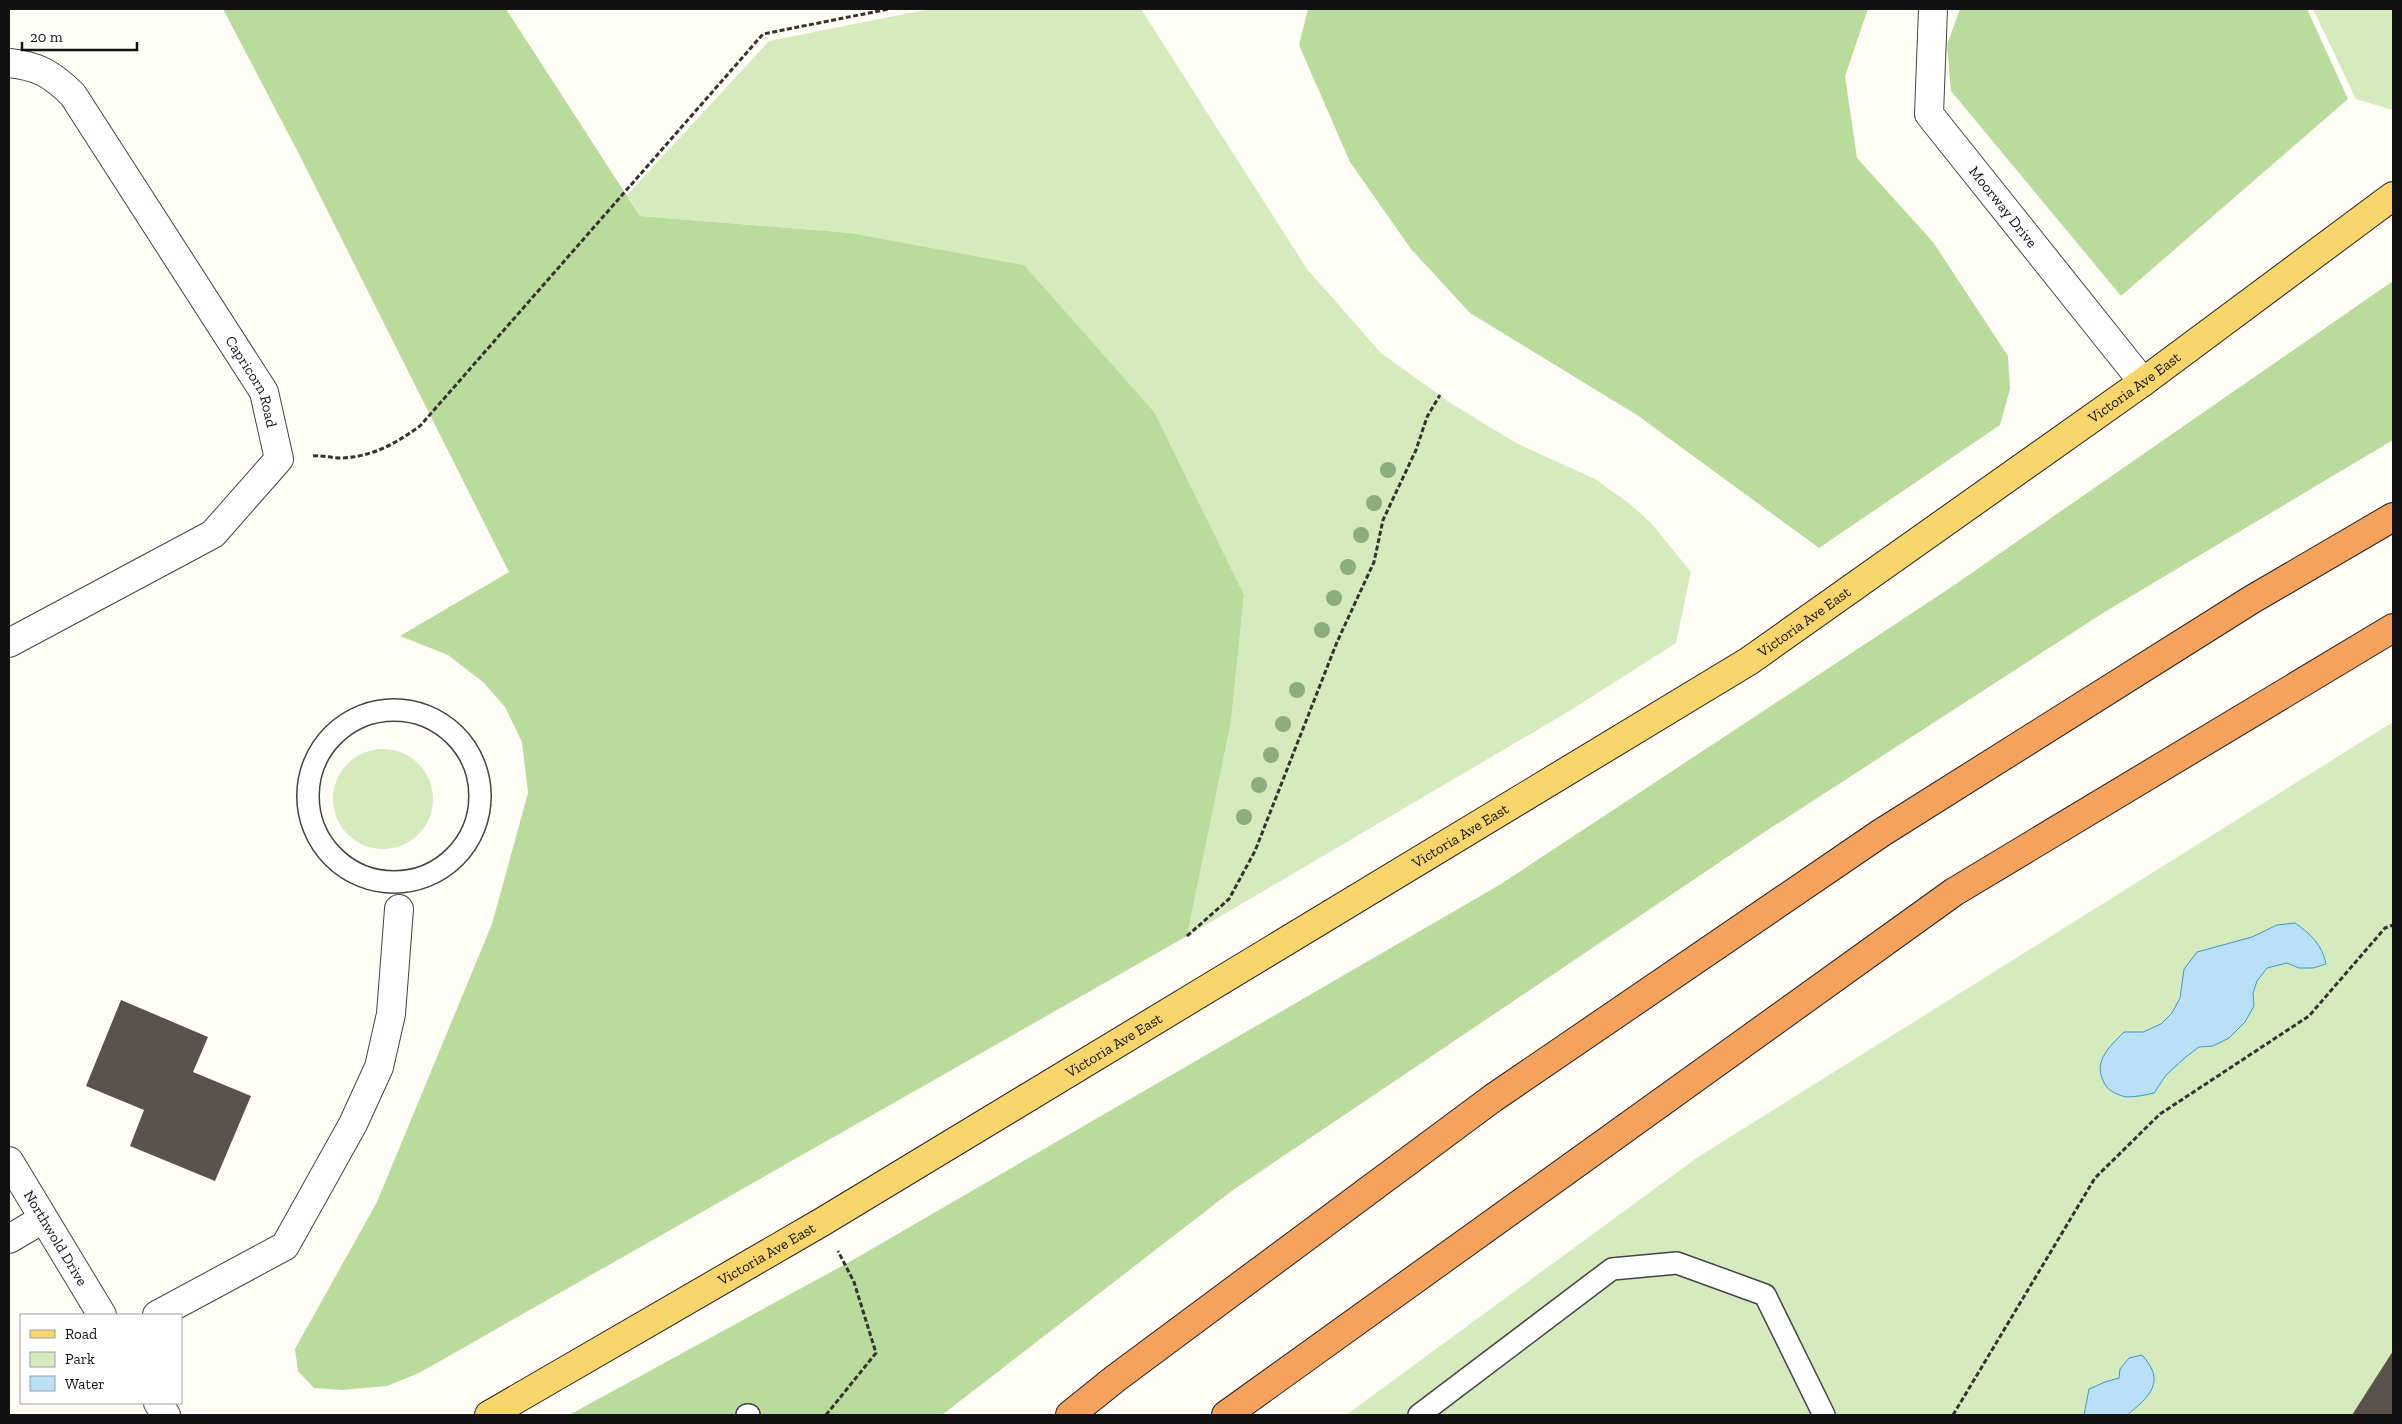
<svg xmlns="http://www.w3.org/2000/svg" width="2402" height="1424" viewBox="0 0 2402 1424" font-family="'Zilla Slab',serif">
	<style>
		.green { fill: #d5ebbd }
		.forest { fill: #b9dc9c }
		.water { fill: #b9e0f7; stroke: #3f96cf }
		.building { fill: #5a524d }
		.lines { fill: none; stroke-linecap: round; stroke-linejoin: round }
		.lane-casing { stroke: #444; stroke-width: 24 }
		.street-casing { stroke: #444; stroke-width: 30 }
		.primary-casing { stroke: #222; stroke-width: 30 }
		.highway-casing { stroke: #222; stroke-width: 30 }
		.path { stroke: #333; stroke-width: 3; stroke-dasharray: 5 2.5; stroke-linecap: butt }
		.lane { stroke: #fff; stroke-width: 21 }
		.street { stroke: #fff; stroke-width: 28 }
		.primary { stroke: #f9d66b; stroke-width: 28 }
		.highway { stroke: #f5a25d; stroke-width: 28 }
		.tree { fill: #8dad7f }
		.labels { text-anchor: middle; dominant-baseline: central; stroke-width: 5; stroke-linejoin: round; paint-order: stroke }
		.street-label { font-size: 15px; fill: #111; stroke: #fff }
	</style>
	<rect width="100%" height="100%" fill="#fffdf5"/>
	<g class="green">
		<polygon points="930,9 1141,9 1307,269 1381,353 1449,402 1516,443 1595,479 1630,504 1651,523 1691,572 1676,643 1566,713 1187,936 1231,722 1244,595 1024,265 851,233 640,216 627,195 769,41"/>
		<polygon points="2313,9 2393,9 2393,110 2356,99"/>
		<polygon points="2393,722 2393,1415 1346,1415 1698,1157"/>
		<circle cx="383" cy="799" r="50"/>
	</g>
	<g class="forest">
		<polygon points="223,9 506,9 640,216 851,233 1024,265 1154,412 1244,595 1231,722 1187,936 419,1373 387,1386 342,1390 314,1388 298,1371 295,1349 377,1202 492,924 528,793 522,742 505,707 483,682 448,655 400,636 509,572 300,156"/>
		<polygon points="1308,9 1868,9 1845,76 1857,158 1933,242 2008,356 2010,389 2000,425 1819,548 1637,415 1470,313 1411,249 1350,162 1299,45"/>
		<polygon points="1960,9 2307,9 2348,99 2121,296 1951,91 1947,45"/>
		<polygon points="2393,281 2393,440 2103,613 1757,837 1233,1190 942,1415 569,1415 851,1261 1501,884 1950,588"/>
	</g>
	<g class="water">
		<path d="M2295,923C2310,933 2323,946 2326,964L2313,968H2299L2287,963L2267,968L2257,981L2253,993L2254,1006L2245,1022L2229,1038L2213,1046L2199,1047L2187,1056L2166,1075L2154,1093C2145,1095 2136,1097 2126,1097C2120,1096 2109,1091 2106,1086C2091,1063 2108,1048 2124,1032H2143L2161,1024L2172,1013L2180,998L2184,969L2197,952L2252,937L2277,925Z"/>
		<path d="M2142,1355C2167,1382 2149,1397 2127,1415H2084L2089,1389L2105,1382L2119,1378L2120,1369L2129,1358Z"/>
	</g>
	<g class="building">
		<polygon points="121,1000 208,1037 193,1072 251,1096 215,1181 130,1146 144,1110 86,1086"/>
		<polygon points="2393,1351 2393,1415 2352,1415"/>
	</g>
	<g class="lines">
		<defs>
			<g id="lane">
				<circle cx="394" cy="796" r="86"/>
				<polyline points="747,1415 749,1415"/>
				<polyline points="1419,1415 1612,1269 1677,1263 1765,1295 1824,1415"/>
			</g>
			<g id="street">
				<path id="s1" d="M1933,9L1929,114L2143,382"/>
				<path id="s2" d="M9,63C38,66 52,74 73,95L264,392L279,459L213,534L9,643"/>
				<path id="s3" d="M9,1161L102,1315"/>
				<polyline points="9,1239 43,1219"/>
				<polyline points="157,1315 285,1246 353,1124 379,1067 391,1014 399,909"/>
				<polyline points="158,1403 166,1415"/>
			</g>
			<g id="primary">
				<path id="s4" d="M489,1415L822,1222L1749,661L2143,382L2393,196"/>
			</g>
			<g id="highway">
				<polyline points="1070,1415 1116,1378 1493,1098 1881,833 2251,600 2393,517"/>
				<polyline points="1226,1415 1954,892 2393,628"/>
			</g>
		</defs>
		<use href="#lane" class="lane-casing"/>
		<use href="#street" class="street-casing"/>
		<use href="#primary" class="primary-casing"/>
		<use href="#highway" class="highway-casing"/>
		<g class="path">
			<path d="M313,456C322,455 331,458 341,458C372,457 395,444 420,426L763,34L889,9"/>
			<polyline points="1187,936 1229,899 1255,851 1337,642 1374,562 1383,520 1416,450 1427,417 1440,395"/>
			<polyline points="826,1415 876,1353 854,1282 838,1251"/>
			<polyline points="1953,1415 2095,1178 2160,1114 2309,1016 2385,928 2393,925"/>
		</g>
		<use href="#lane" class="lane"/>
		<use href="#street" class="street"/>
		<use href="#primary" class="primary"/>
		<use href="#highway" class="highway"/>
	</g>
	<g class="tree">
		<circle cx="1388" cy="470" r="8"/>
		<circle cx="1374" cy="503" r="8"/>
		<circle cx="1361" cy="535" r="8"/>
		<circle cx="1348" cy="567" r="8"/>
		<circle cx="1334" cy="598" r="8"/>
		<circle cx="1322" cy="630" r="8"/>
		<circle cx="1297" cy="690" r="8"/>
		<circle cx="1283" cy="724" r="8"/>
		<circle cx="1271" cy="755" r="8"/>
		<circle cx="1259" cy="785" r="8"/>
		<circle cx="1244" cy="817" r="8"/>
	</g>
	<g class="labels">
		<g class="street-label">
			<text stroke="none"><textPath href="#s1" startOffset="224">Moorway Drive</textPath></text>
			<text stroke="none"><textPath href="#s2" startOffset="412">Capricorn Road</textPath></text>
			<text stroke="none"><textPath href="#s4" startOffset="1941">Victoria Ave East</textPath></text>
			<text stroke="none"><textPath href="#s4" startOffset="1536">Victoria Ave East</textPath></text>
			<text stroke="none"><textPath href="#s4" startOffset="1131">Victoria Ave East</textPath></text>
			<text stroke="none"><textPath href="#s4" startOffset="726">Victoria Ave East</textPath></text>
			<text stroke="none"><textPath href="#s3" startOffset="90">Northwold Drive</textPath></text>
			<text stroke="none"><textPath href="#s4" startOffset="321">Victoria Ave East</textPath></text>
		</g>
	</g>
	<rect width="2402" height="1424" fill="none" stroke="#111111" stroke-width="20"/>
	<rect x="20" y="1314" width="162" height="90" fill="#ffffff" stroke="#a0a0a0"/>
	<rect x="30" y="1330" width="25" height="8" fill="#f9d66b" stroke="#a0a0a0"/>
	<text x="65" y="1339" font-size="15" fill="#111111">Road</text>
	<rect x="30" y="1352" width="25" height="15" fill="#d5ebbd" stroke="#a0a0a0"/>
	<text x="65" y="1364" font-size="15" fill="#111111">Park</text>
	<rect x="30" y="1376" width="25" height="15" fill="#b9e0f7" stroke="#a0a0a0"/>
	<text x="65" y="1389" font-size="15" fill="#111111">Water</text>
	<path d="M22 42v8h115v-8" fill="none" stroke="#111111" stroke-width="2.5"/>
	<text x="30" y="42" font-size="15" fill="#111111" stroke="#ffffff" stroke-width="4" paint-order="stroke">20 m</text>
</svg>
